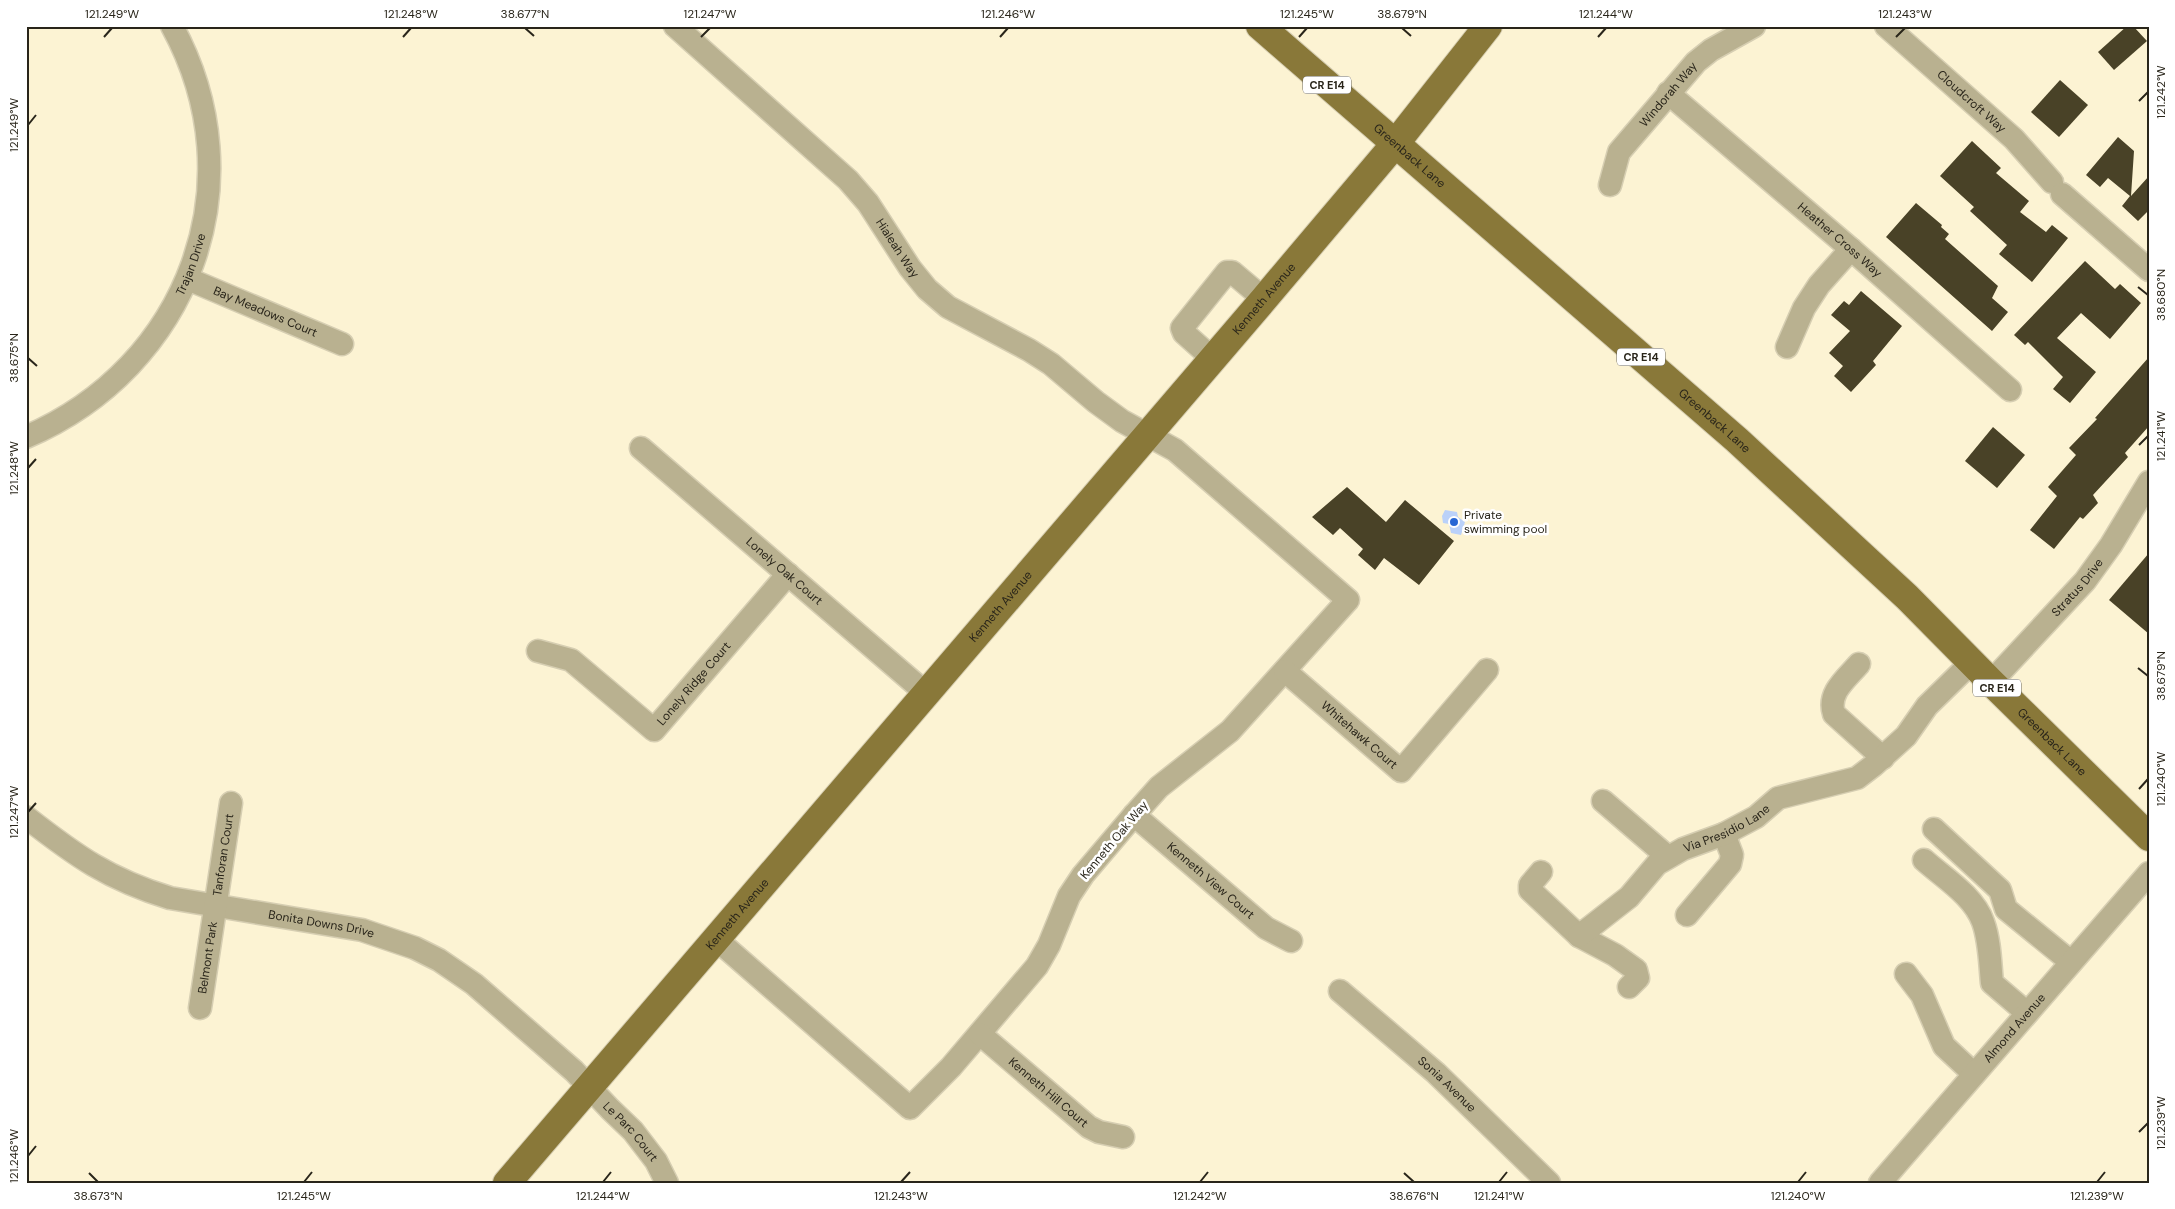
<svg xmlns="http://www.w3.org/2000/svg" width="2175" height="1209" viewBox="0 0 2175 1209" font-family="'DM Sans',sans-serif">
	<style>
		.water { fill: #bad1f9 }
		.building { fill: #494227 }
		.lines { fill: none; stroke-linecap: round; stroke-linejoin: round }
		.minor-casing { stroke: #d6ceb2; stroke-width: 25 }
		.major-casing { stroke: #d6ceb2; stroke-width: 30 }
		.minor { stroke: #b9b190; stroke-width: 22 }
		.major { stroke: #897839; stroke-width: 28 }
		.ticks { fill: none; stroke: #29251a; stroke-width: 2 }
		.poi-dot { fill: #2867d4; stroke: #fff; stroke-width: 2 }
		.labels { text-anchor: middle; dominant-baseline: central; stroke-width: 5; stroke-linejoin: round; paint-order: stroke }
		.shield { fill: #fff; stroke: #69665f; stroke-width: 1 }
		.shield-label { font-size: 11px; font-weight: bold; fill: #29251a }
		.street-label { font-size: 12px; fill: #29251a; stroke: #fff }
		.poi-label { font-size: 12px; fill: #29251a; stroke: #fff; text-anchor: start }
		.neatline { fill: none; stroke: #29251a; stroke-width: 2 }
		.ticks-label { font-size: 12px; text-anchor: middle; fill: #29251a }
	</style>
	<rect width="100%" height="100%" fill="#fcf3d3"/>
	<polygon class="water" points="1445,510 1457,512 1458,517 1465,522 1461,535 1451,533 1449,524 1443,523 1442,516"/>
	<g class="building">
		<polygon points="2127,26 2133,26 2147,41 2114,70 2098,52"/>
		<polygon points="2060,80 2088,105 2059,137 2031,112"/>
		<polygon points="2118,137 2134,151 2131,196 2149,176 2149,210 2138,221 2122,206 2130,196 2108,178 2100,187 2086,175"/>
		<polygon points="1972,141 2001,168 1996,173 2029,201 2020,212 2046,232 2052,225 2068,238 2032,282 1999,254 2007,245 1970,211 1974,207 1940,176"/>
		<polygon points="1916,203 1942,225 1941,227 1949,234 1945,239 1998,286 1992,298 2008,312 1992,331 1886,237"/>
		<polygon points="2085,261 2115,289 2120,284 2141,303 2110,339 2081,313 2057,338 2096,372 2070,403 2053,389 2063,377 2028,342 2025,345 2014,335"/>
		<polygon points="1861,291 1902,326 1873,361 1876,365 1851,392 1834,376 1843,366 1829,353 1850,331 1831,315 1844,301 1849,305"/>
		<polygon points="2149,357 2149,426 2125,453 2128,457 2093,495 2098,503 2083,519 2080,517 2054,549 2030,530 2057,496 2048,487 2076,455 2069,448 2097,419 2095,418"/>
		<polygon points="1993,427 2025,455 1997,488 1965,461"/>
		<polygon points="1347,487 1386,522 1405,500 1454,541 1419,585 1384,558 1375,570 1358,555 1363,549 1340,528 1333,535 1312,517"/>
		<polygon points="2149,553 2149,634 2109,600"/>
	</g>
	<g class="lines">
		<defs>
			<g id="minor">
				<path id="s1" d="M675,26L848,180L868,203L910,268L927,289L948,307L1029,350L1051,364L1096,402L1122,421L1175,450L1348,600L1230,731L1159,787L1134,815L1083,875L1069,896L1049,945L1037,966L951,1067L910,1108L716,939"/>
				<path id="s2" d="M1886,26L2014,139L2052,182"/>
				<path id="s3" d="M1668,93L1851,249L2010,390"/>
				<path id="s4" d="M1610,185L1619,152L1696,62L1711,50L1754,26"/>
				<polyline points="2062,194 2149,270"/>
				<path id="s5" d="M188,279L342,344"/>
				<polyline points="1787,347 1804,308 1819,285 1851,249"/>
				<polyline points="1212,358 1184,333 1182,328 1227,272 1232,272 1264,299"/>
				<path id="s6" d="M26,437C189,367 258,183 172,26"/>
				<path id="s7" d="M641,448L927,694"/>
				<path id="s8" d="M538,651L571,660L654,730L788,574"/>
				<path d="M1859,664C1846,679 1827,693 1834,714L1883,758"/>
				<path id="s9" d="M1285,671L1401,771L1487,670"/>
				<path id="s10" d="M1991,682L2085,581L2111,545L2149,482"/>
				<polyline points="1603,801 1668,857"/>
				<path id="s11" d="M1134,815L1266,928L1291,941"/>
				<path id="s12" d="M26,817C76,856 108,879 170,898L362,930L415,948L439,960L474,984L574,1071L610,1109L633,1131L656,1161L667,1183"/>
				<polyline points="1934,829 2000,890 2006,909 2071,962"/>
				<path d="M1924,860C1944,878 1974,896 1983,922C1990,941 1990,963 1992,983L2027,1013"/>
				<polyline points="1541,872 1530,885 1530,890 1579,936 1615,955 1636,970 1638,978 1629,987"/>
				<polyline points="1687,915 1730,864 1732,855 1724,834"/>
				<path id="s13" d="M1579,936L1629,897L1657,864L1683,849L1724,834L1756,817L1778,798L1857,778L1874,765L1906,736L1927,706L1971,663"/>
				<polyline points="1906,974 1922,995 1944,1046 1974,1074"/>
				<path id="s14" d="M1340,991L1436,1073L1549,1183"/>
				<path id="s15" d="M200,1008L231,803"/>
				<path id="s16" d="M980,1034L1089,1127L1099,1132L1123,1137"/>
				<path id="s17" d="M1880,1183L2149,873"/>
			</g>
			<g id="major">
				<path id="s18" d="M1260,26L1737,440L1907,597L1991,682L2149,837"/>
				<path id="s19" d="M507,1183L1264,299L1395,144L1488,26"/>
			</g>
		</defs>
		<use href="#minor" class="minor-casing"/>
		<use href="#major" class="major-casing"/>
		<use href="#minor" class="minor"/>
		<use href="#major" class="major"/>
	</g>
	<path class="ticks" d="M525,28L534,36M1402,28L1411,36M104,37L112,28M403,37L411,28M701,37L710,28M1000,37L1008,28M1299,37L1307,28M1598,37L1606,28M1896,37L1905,28M2139,101L2148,92M28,125L36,115M2138,287L2148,295M28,358L37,366M2139,445L2148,436M28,468L36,459M2138,668L2148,676M2139,789L2148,779M28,812L36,803M2139,1132L2148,1123M28,1156L36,1146M89,1173L98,1182M1404,1173L1414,1182M304,1182L312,1172M603,1182L611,1172M901,1182L910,1172M1200,1182L1208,1172M1499,1182L1507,1172M1798,1182L1806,1172M2097,1182L2105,1172"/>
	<circle class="poi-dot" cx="1454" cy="522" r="5"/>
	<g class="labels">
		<g class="shield">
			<rect x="1303" y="76.5" width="48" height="17" rx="4"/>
			<rect x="1617" y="348.5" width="48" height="17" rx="4"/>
			<rect x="1973" y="679.5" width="48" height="17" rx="4"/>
		</g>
		<g class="shield-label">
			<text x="1327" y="85">CR E14</text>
			<text x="1641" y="357">CR E14</text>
			<text x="1997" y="688">CR E14</text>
		</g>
		<g class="street-label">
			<text stroke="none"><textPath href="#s4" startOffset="110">Windorah Way</textPath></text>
			<text stroke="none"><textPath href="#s2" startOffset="114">Cloudcroft Way</textPath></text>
			<text stroke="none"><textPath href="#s18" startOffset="198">Greenback Lane</textPath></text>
			<text stroke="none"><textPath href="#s3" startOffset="226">Heather Cross Way</textPath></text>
			<text stroke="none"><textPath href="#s1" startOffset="316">Hialeah Way</textPath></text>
			<text stroke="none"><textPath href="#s6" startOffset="246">Trajan Drive</textPath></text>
			<text stroke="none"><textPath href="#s19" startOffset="1164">Kenneth Avenue</textPath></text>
			<text stroke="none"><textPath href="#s5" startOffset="84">Bay Meadows Court</textPath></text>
			<text stroke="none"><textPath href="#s18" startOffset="602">Greenback Lane</textPath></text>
			<text stroke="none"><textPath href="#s7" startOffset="189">Lonely Oak Court</textPath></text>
			<text stroke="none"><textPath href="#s10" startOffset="128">Stratus Drive</textPath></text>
			<text stroke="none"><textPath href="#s19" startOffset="759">Kenneth Avenue</textPath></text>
			<text stroke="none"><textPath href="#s8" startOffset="204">Lonely Ridge Court</textPath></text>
			<text stroke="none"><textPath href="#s9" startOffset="98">Whitehawk Court</textPath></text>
			<text stroke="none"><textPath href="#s18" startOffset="1068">Greenback Lane</textPath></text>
			<text stroke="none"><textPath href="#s13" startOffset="185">Via Presidio Lane</textPath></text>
			<text transform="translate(1114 840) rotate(-50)">Kenneth Oak Way</text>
			<text stroke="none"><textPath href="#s15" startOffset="155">Tanforan Court</textPath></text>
			<text stroke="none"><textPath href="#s11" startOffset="101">Kenneth View Court</textPath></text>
			<text stroke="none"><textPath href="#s19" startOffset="354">Kenneth Avenue</textPath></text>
			<text stroke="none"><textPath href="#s12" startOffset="320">Bonita Downs Drive</textPath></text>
			<text stroke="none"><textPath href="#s15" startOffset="51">Belmont Park</textPath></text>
			<text stroke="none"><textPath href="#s17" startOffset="205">Almond Avenue</textPath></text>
			<text stroke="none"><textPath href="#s14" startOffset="142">Sonia Avenue</textPath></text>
			<text stroke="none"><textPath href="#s16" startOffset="90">Kenneth Hill Court</textPath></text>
			<text stroke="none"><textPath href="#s12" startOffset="702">Le Parc Court</textPath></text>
		</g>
		<g class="poi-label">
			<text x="1464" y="515">Private<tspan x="1464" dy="14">swimming pool</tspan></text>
		</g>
	</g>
	<rect width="2175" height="1209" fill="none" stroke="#ffffff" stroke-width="55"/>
	<rect x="28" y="28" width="2120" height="1154" class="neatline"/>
	<g class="ticks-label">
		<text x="112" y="18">121.249°W</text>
		<text x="411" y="18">121.248°W</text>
		<text x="525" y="18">38.677°N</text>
		<text x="710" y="18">121.247°W</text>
		<text x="1008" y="18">121.246°W</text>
		<text x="1307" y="18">121.245°W</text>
		<text x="1402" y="18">38.679°N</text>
		<text x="1606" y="18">121.244°W</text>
		<text x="1905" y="18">121.243°W</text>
		<text transform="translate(2161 92) rotate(-90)" y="4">121.242°W</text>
		<text transform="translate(14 125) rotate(-90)" y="4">121.249°W</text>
		<text transform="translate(2161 295) rotate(-90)" y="4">38.680°N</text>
		<text transform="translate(14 358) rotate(-90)" y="4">38.675°N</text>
		<text transform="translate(2161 436) rotate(-90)" y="4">121.241°W</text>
		<text transform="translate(14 468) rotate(-90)" y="4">121.248°W</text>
		<text transform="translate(2161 676) rotate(-90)" y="4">38.679°N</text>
		<text transform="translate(2161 779) rotate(-90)" y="4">121.240°W</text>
		<text transform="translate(14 812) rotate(-90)" y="4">121.247°W</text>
		<text transform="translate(2161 1123) rotate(-90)" y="4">121.239°W</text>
		<text transform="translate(14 1156) rotate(-90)" y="4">121.246°W</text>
		<text x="98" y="1200">38.673°N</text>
		<text x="304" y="1200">121.245°W</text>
		<text x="603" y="1200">121.244°W</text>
		<text x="901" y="1200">121.243°W</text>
		<text x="1200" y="1200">121.242°W</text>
		<text x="1414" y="1200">38.676°N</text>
		<text x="1499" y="1200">121.241°W</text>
		<text x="1798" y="1200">121.240°W</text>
		<text x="2097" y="1200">121.239°W</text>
	</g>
</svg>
